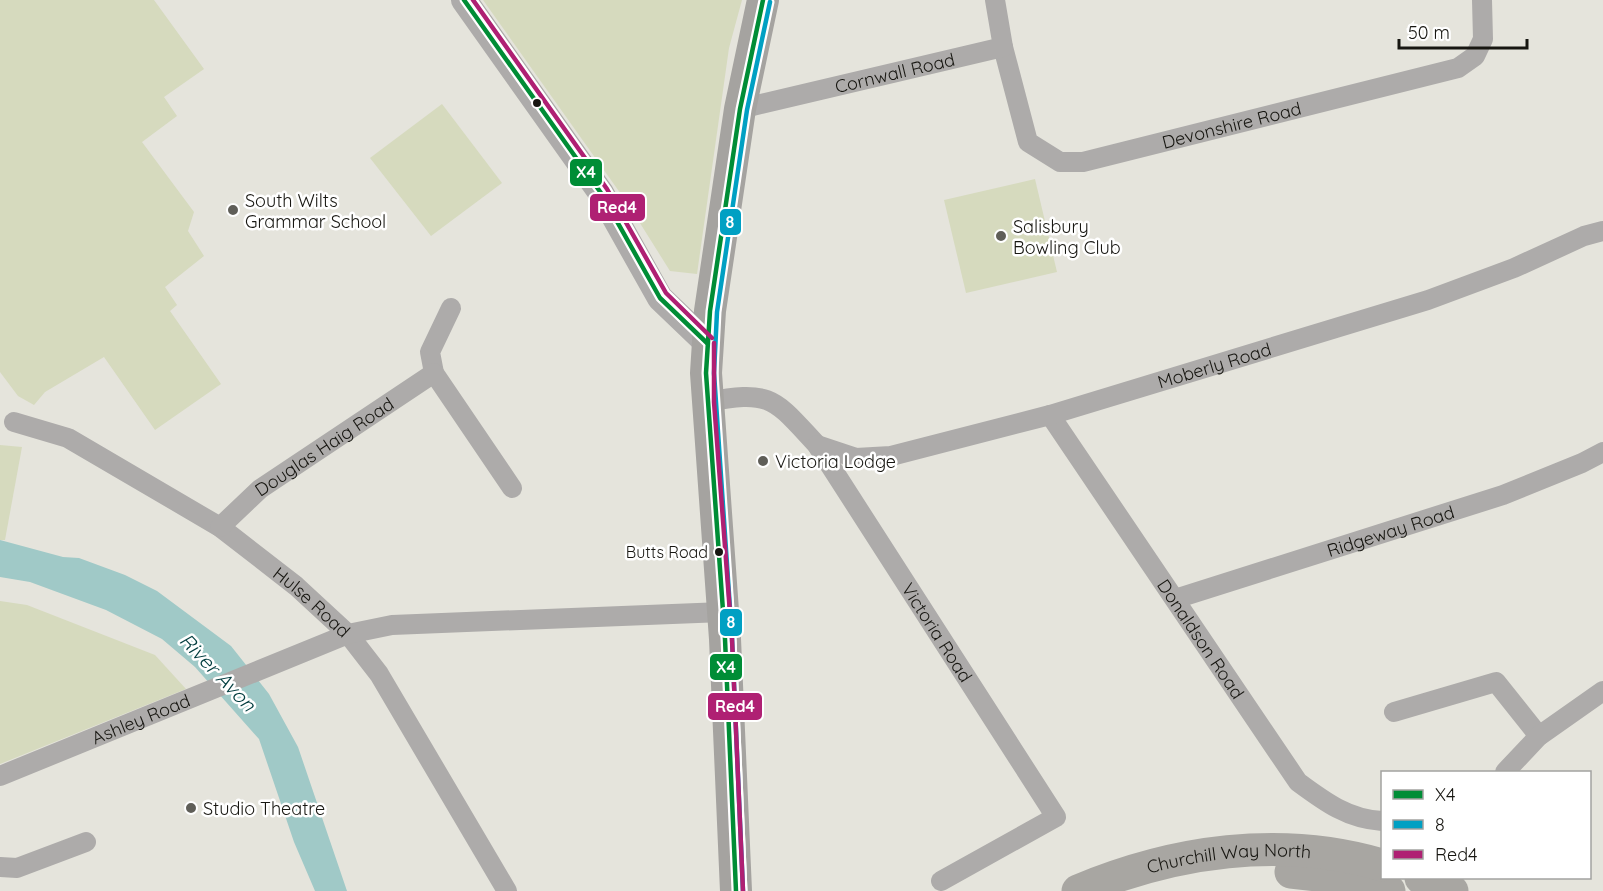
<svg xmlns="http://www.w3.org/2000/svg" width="1603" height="891" viewBox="0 0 1603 891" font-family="Quicksand,sans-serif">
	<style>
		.green { fill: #d6dabe }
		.water { fill: #a0c9c7 }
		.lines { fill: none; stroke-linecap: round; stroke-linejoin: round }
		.minor { stroke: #adabaa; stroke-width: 20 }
		.tertiary { stroke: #adabaa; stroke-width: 26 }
		.primary { stroke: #a5a3a0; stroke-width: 32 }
		.trunk { stroke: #a8a6a2; stroke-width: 33 }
		.bus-1-casing { stroke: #fff; stroke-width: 9 }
		.bus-2-casing { stroke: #fff; stroke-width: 9 }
		.bus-3-casing { stroke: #fff; stroke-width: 9 }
		.bus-1 { stroke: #008d36; stroke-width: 4.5 }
		.bus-2 { stroke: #00a0c3; stroke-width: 4.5 }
		.bus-3 { stroke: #af2073; stroke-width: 4.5 }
		.bus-dot { fill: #171611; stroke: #fff; stroke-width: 2 }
		.poi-dot { fill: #5f5e58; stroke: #fff; stroke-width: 2 }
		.labels { text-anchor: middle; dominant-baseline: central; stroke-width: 5; stroke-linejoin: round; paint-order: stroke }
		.bus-label { font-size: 16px; fill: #171611; stroke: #fff; text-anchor: end }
		.street-label { font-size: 18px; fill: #171611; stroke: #fff }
		.poi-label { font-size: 18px; fill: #171611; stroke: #fff; text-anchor: start }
		.water-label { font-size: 20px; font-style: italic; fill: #013c3e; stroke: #fff }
		.line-badge { stroke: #fff; stroke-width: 2 }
		.badge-label { font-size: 16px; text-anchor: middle; font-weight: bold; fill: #fff }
	</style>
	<rect width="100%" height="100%" fill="#e5e4dc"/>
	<g class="green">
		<polygon points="0,0 154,0 204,69 164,97 177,116 142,142 194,212 188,231 204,256 165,287 177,305 170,311 221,384 155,430 104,357 45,392 34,405 18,396 0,372"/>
		<polygon points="483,0 742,0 729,48 697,274 670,271 628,204"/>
		<polygon points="442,104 502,183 431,236 370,158"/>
		<polygon points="1035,179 1057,272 966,293 944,200"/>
		<polygon points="0,445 22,447 5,540 0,540"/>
		<polygon points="0,601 27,605 155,655 186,689 0,764"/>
	</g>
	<polygon class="water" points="0,540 63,557 79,558 125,575 157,591 231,646 269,694 298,747 347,891 315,891 294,842 259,739 195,667 162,639 106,610 30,582 0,577"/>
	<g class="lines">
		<g class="minor">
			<path id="s1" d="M1003,47L1028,142L1060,162H1083L1458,68L1475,56L1483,39L1482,0"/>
			<path id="s2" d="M740,109L1003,47L995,0"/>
			<polyline points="434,373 430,352 451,308"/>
			<path id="s3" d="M707,402C772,389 775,400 817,445L1056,817L941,881"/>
			<path id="s4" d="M1050,415L1298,782C1325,802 1348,819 1382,821"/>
			<path id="s5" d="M14,422L68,438L220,527L296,586L348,634L379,674L507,891"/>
			<path id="s6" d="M817,445L856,458L891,456L1050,415L1428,300L1514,268L1584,236L1603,231"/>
			<path id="s7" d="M220,527L260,489L434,373L512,488"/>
			<path id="s8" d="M1175,599L1503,495L1582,463L1603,452"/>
			<polyline points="1394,712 1496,682 1539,736"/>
			<polyline points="1505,772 1539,736 1603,691"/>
			<path id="s9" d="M0,776L348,634L392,625L723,612"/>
			<polyline points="0,867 17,868 86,842"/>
		</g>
		<polyline class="tertiary" points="464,0 601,193 660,298 707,343"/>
		<polyline class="primary" points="736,891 725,639 706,373 710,311 740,109 763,0"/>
		<g class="trunk">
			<polyline points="1291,872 1334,877 1389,891"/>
			<polyline points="1421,878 1452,891"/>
			<path id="s10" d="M1078,891C1173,851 1281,835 1382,865"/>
		</g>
		<defs>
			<g id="bus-1">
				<polyline points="464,0 601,193 660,298 707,343"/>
				<polyline points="736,891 725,639 706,373 710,311 740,109 763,0"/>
			</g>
			<polyline id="bus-2" points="743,891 732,638 714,373 717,312 747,110 770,2"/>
			<g id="bus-3">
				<polyline points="473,0 607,189 666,293 712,338"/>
				<polyline points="714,343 714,402 732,639 743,891"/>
			</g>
		</defs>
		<use href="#bus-1" class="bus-1-casing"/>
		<use href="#bus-2" class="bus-2-casing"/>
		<use href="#bus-3" class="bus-3-casing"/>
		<use href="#bus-1" class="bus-1"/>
		<use href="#bus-2" class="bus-2"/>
		<use href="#bus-3" class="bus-3"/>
	</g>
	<g class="bus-dot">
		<circle cx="537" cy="103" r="5"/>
		<circle cx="719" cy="552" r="5"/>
	</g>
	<g class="poi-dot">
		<circle cx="233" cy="210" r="6"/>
		<circle cx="1001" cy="236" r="6"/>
		<circle cx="763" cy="461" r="6"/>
		<circle cx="191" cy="808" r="6"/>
	</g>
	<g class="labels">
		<g class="bus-label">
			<text x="708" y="552">Butts Road</text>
		</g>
		<g class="street-label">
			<text stroke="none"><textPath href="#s2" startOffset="159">Cornwall Road</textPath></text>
			<text stroke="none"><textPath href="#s1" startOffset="312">Devonshire Road</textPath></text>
			<text stroke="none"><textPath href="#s6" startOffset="412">Moberly Road</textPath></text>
			<text stroke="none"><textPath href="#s7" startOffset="132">Douglas Haig Road</textPath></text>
			<text stroke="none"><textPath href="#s8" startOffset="226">Ridgeway Road</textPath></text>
			<text stroke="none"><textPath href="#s5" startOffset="351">Hulse Road</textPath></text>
			<text stroke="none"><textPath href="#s3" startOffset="351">Victoria Road</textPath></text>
			<text stroke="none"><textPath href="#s4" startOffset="270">Donaldson Road</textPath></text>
			<text stroke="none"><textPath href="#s9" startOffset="152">Ashley Road</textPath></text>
			<text stroke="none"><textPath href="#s10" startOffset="156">Churchill Way North</textPath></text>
		</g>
		<g class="poi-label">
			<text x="245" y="200">South Wilts<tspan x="245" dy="21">Grammar School</tspan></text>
			<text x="1013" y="226">Salisbury<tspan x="1013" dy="21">Bowling Club</tspan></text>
			<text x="775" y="461">Victoria Lodge</text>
			<text x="203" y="808">Studio Theatre</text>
		</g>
		<g class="water-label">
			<text transform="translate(218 672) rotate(46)">River Avon</text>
		</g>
	</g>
	<g class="line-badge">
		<rect x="569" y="158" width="34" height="29" rx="6" fill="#008d36"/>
		<rect x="589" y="193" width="57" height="29" rx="6" fill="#af2073"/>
		<rect x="719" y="208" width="23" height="28" rx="6" fill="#00a0c3"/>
		<rect x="719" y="608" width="24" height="29" rx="6" fill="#00a0c3"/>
		<rect x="709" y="653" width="34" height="28" rx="6" fill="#008d36"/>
		<rect x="707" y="692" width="56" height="29" rx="6" fill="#af2073"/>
	</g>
	<g class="badge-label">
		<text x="586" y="178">X4</text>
		<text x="617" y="213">Red4</text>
		<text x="730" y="228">8</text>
		<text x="731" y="628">8</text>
		<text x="726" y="673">X4</text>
		<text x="735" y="712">Red4</text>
	</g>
	<rect x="1381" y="771" width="210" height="108" fill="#ffffff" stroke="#a2a2a0" stroke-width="1.5"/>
	<rect x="1393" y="790" width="30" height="9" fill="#008d36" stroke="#a2a2a0" stroke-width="1.5"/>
	<text x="1435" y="801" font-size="18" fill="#171611">X4</text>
	<rect x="1393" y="820" width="30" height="9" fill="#00a0c3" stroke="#a2a2a0" stroke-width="1.5"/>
	<text x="1435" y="831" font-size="18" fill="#171611">8</text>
	<rect x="1393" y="850" width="30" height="9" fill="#af2073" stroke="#a2a2a0" stroke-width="1.5"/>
	<text x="1435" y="861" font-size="18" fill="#171611">Red4</text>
	<path d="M1399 39v9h128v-9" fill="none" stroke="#171611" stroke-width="3"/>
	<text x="1408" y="39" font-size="18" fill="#171611" stroke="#ffffff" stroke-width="4.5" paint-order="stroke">50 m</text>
</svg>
